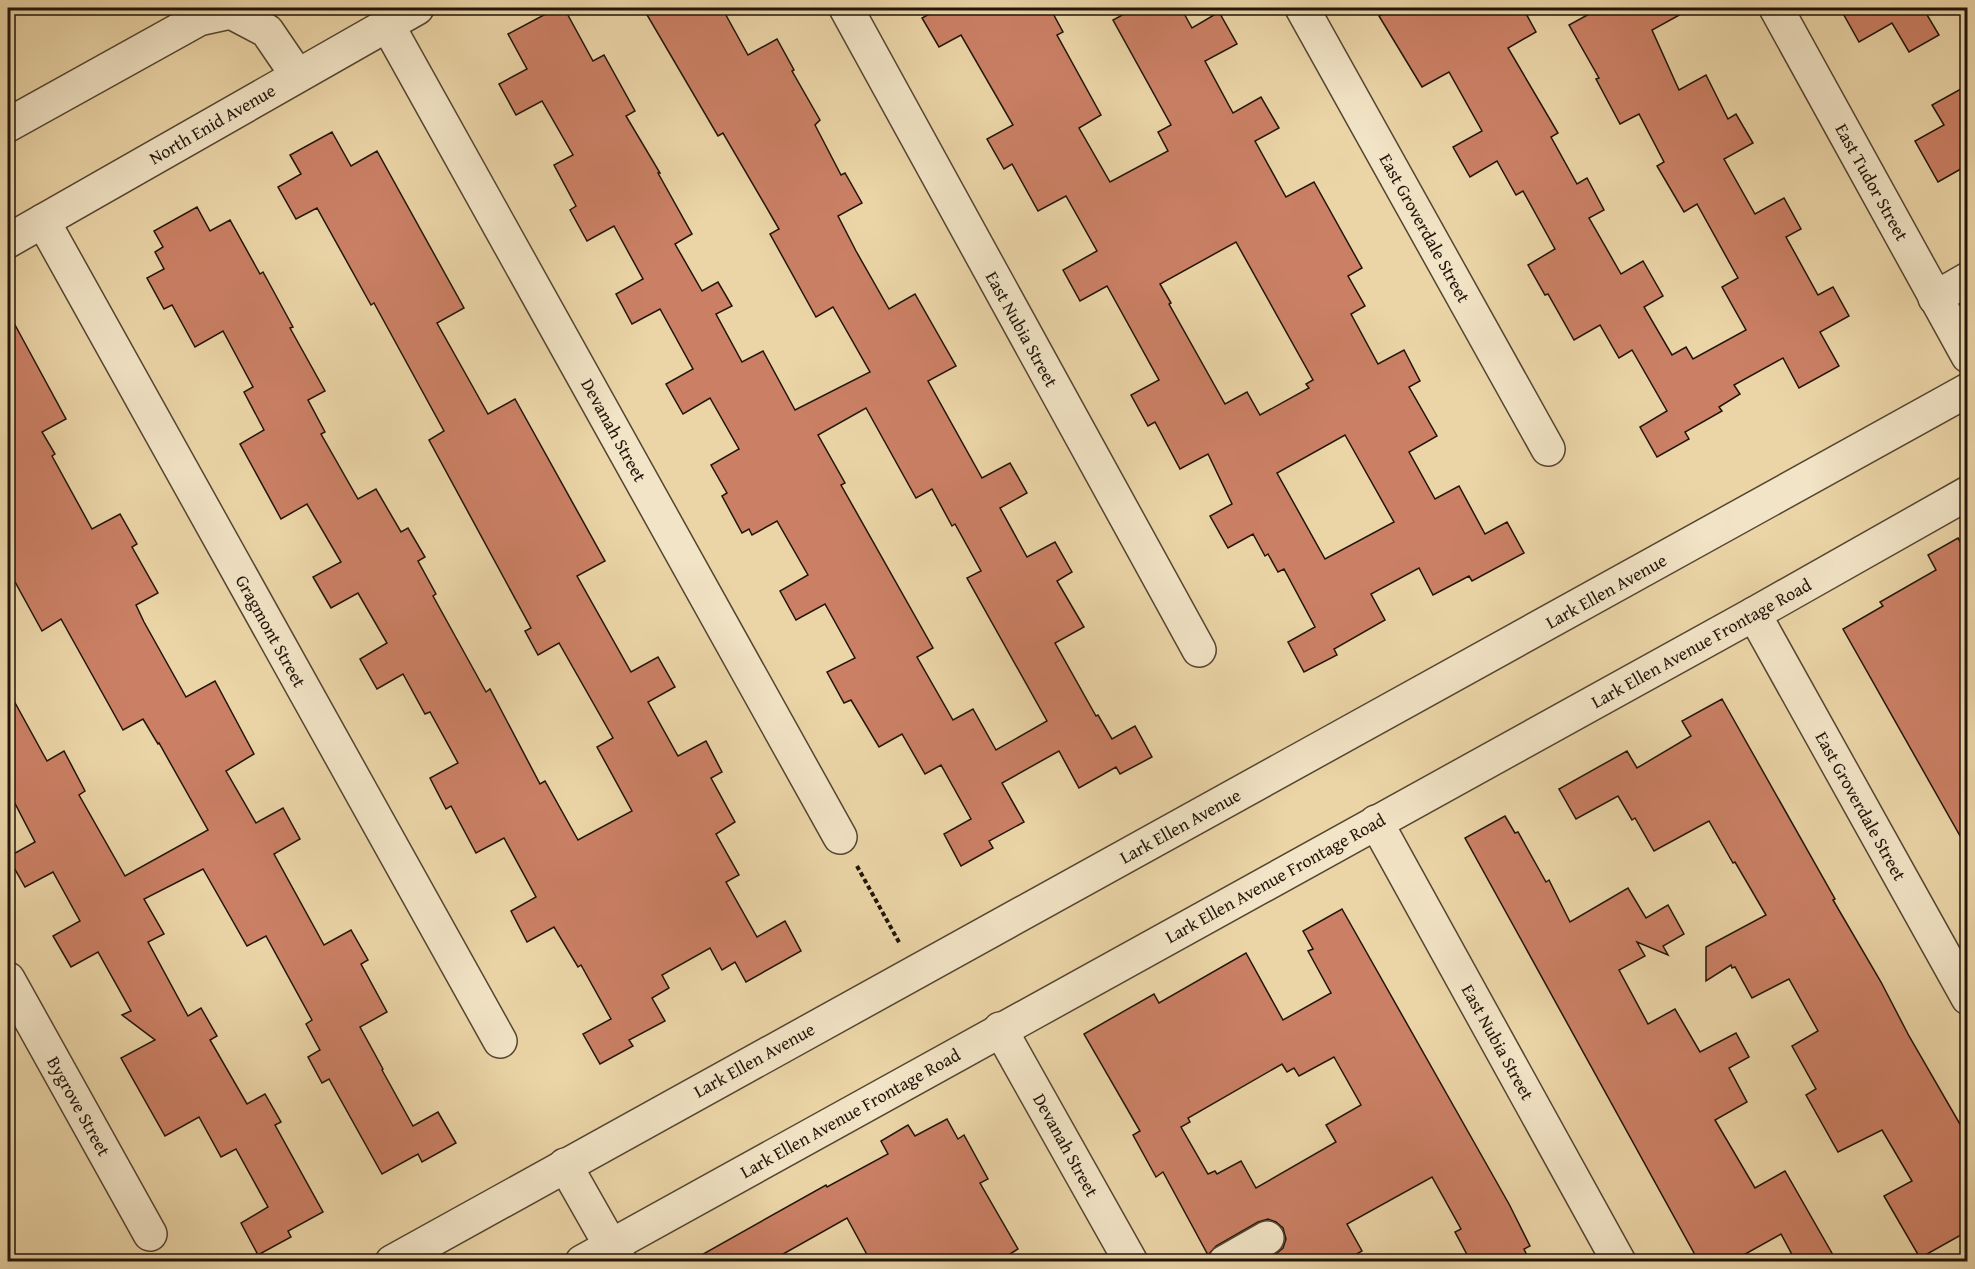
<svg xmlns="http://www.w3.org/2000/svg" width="1975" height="1269" viewBox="0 0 1975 1269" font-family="'Gentium Book Plus',serif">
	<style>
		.building { fill: #cb8065; stroke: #21150a; stroke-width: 1.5; fill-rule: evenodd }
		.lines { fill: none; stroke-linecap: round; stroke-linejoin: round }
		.minor-casing { stroke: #544531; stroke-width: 36 }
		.path { stroke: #21150a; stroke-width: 4; stroke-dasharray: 4.5 3; stroke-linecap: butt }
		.minor { stroke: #f2e4c6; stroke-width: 33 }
		.labels { text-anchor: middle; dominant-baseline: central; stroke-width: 4.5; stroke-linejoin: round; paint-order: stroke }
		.street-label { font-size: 18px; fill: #21150a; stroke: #f2e4c6 }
	</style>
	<rect width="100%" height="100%" fill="#ebd5a7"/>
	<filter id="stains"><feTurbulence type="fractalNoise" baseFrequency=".00333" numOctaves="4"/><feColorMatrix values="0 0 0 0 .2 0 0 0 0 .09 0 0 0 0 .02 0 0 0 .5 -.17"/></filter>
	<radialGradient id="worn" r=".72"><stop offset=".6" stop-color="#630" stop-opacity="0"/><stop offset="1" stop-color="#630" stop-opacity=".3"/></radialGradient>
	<g class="building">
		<path d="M557,8H564L593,61L604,55L635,111L626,116L660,173H658L692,234L675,244L702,291L718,282L732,306L716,314L742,362L763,351L795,410L870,372L833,307L816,317L770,234L779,229L723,133L718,136L643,8H722L748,55L777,39L794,70L792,71L820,120L815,125L841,175L845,173L862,203L838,216L856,251L889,309L915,294L956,366L928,381L982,478L1010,463L1027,493L1000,508L1027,557L1055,542L1072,572L1057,581L1084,627L1055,643L1096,716L1098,715L1112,739L1135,726L1152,757L1120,774L1116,767L1079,788L1059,751L1002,783L1024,822L989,841L993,848L961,866L944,834L971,819L941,765L925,774L902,734L879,747L851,700L844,703L827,672L855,658L825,604L796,620L780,591L808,575L777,521L752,535L749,529L742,533L722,496L727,493L711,465L739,449L710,398L683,414L666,384L693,369L660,309L632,324L616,294L643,279L614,226L587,241L570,210L576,206L554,165L573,155L542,101L516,115L499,84L527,69L508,34ZM866,408L916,498L932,489L952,526L955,524L981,571L967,578L1047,721L996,750L973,709L953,720L917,657L933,648L841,485L845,483L818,435Z"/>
		<path d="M940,8H1050L1063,32L1057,35L1101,115L1079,128L1110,182L1168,151L1158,132L1171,125L1113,20L1135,8H1181L1192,28L1219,12L1237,44L1205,61L1233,113L1261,97L1279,128L1255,141L1286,197L1314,182L1362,268L1348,276L1365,306L1351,314L1378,364L1404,350L1420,381L1409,387L1437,436L1409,452L1435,499L1459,486L1485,534L1507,522L1524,553L1472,581L1469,576L1433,595L1419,568L1371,594L1385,620L1334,649L1337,655L1304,672L1288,642L1315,627L1284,569L1278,572L1268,554L1265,556L1253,534L1228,548L1210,516L1232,504L1208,454L1180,469L1155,422L1148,426L1131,395L1159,380L1107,286L1080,301L1063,270L1097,251L1066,196L1038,211L1012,164L1004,169L987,139L1013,125L961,35L939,47L922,18ZM1236,242L1313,380L1306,384L1309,388L1260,415L1247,392L1225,404L1169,304L1171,303L1160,284ZM1345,435L1394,522L1325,559L1277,473Z"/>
		<polygon points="1394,8 1523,8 1536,32 1508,48 1558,133 1551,137 1577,184 1587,178 1604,210 1589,218 1621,274 1643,261 1663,296 1644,307 1672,355 1686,347 1693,359 1746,330 1722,287 1738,278 1697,204 1684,212 1657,166 1664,162 1639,114 1620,124 1596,79 1599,78 1569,25 1600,8 1692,8 1652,30 1679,90 1706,75 1728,119 1736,114 1753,143 1724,159 1755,214 1784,198 1801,229 1786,237 1818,295 1833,287 1849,316 1820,332 1839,366 1799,388 1783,358 1734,385 1740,394 1719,407 1722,411 1685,432 1689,439 1657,457 1640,427 1667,411 1632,350 1619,358 1600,325 1574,340 1548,294 1545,295 1528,265 1555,249 1523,191 1516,195 1497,161 1470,177 1453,147 1482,131 1449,72 1422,87 1379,16"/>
		<polygon points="1840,8 1923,8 1939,35 1909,52 1892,23 1859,42"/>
		<polygon points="1968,85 1968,168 1966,166 1938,182 1915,141 1944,125 1932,105"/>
		<polygon points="332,132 351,166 377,151 464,308 437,323 469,380 488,414 515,399 605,561 577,576 631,672 658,657 675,687 648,702 678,756 706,741 722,772 711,778 735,822 716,834 739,875 726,882 757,937 785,921 801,951 746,982 735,962 722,970 710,948 662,975 669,988 652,998 665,1021 629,1040 633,1046 600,1064 583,1034 611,1019 581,965 578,967 554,927 527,942 511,911 536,897 504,838 476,853 451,806 446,809 430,778 458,763 430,712 425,714 403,674 377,689 360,659 387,643 358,593 331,608 313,577 341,562 307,504 281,519 240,444 264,430 244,392 253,387 223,331 195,347 172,305 164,309 147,278 164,269 155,252 163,247 154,231 197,207 210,231 230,220 260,274 263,272 293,327 290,328 325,391 308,400 325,432 321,434 358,499 376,489 401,532 408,528 425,557 418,561 436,594 433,596 486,692 490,689 540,784 545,781 578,840 632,811 597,747 613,738 559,643 538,655 525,631 531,628 429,440 444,431 374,303 371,305 317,208 296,219 278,187 301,174 290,155"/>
		<polygon points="8,312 66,419 42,432 55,454 52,456 92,529 120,514 137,544 132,547 158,593 136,605 144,622 186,697 215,681 254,754 226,771 256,823 283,808 300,839 274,854 324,945 351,930 368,960 361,964 387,1012 360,1027 383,1069 382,1070 413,1126 438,1112 456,1143 422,1162 418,1154 382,1174 329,1079 322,1083 308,1057 320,1050 306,1024 312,1020 266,936 247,946 203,869 144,899 164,934 148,942 188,1016 201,1008 217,1036 210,1040 247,1104 265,1094 281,1122 275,1125 323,1212 288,1231 291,1237 258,1255 241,1223 268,1207 236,1149 221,1157 199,1117 165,1136 121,1058 155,1040 122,1015 131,1011 98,952 71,967 53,936 80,921 53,872 25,887 8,857 35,842 8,790 8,690 47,761 64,751 85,791 79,795 125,876 208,830 159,743 158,744 143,719 123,730 61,619 42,631 8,569"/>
		<polygon points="1958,538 1968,555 1968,850 1843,629 1883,606 1880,602 1936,570 1928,555"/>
		<polygon points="1722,699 1835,899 1833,900 1881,982 1909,1036 1968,1138 1968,1231 1920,1258 1884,1196 1912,1181 1882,1130 1838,1152 1806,1095 1816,1089 1792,1046 1818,1031 1789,979 1752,998 1735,967 1732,968 1731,965 1706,981 1706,947 1766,915 1735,862 1733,863 1709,821 1654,851 1635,818 1632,820 1618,796 1576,819 1559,789 1627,751 1637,768 1691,736 1682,721"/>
		<polygon points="1505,816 1515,833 1518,832 1546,882 1549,880 1570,922 1628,888 1646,918 1668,905 1684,934 1663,946 1668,955 1637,942 1645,956 1619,970 1648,1024 1675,1009 1700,1052 1736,1033 1749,1057 1729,1068 1747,1102 1715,1120 1755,1188 1785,1171 1837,1262 1796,1262 1781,1234 1731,1262 1699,1262 1465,838"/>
		<path d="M1342,909L1509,1204L1530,1246L1524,1249L1530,1262H1471L1455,1232L1461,1229L1432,1177L1347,1224L1362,1251L1343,1262H1264L1276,1254L1283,1248L1286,1239L1283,1228L1276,1222L1268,1219L1258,1222L1216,1246L1208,1255L1163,1172L1156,1177L1133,1135L1140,1131L1084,1034L1154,994L1159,1003L1246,953L1283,1020L1331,993L1308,951L1313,949L1303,931ZM1334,1057L1361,1105L1326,1125L1336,1142L1256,1188L1241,1161L1217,1174L1215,1171L1208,1174L1181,1127L1190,1122L1188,1118L1282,1064L1287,1072L1294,1068L1299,1076Z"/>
		<polygon points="947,1119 958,1139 964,1135 988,1179 980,1183 1018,1249 997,1262 871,1262 847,1218 769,1262 689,1262 826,1185 827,1187 888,1154 881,1141 908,1125 915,1136"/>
	</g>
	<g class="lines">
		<defs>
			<g id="minor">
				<polyline points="846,8 1199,650"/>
				<polyline points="1302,8 1548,449"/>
				<polyline points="1776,8 1968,356"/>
				<polyline points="387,24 840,837"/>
				<polyline points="8,125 199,19 231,12 267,31 297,75"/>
				<polyline points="43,221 500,1041"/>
				<polyline points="8,241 417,8"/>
				<polyline points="1935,298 1968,279"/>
				<polyline points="1754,614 1968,998"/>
				<polyline points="1376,822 1619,1262"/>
				<polyline points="8,979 150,1234"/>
				<polyline points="1000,1029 1131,1262"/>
				<polyline points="565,1165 620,1262"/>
				<polyline points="392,1262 1968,390"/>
				<polyline points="582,1262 1754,614 1968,493"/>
				<polyline points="1225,1262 1267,1238"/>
			</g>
		</defs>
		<use href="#minor" class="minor-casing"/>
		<polyline class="path" points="857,866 900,944"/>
		<use href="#minor" class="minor"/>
	</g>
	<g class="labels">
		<g class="street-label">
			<text transform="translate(212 124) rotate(-30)">North Enid Avenue</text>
			<text transform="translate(1872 182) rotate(61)">East Tudor Street</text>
			<text transform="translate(1425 228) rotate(61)">East Groverdale Street</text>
			<text transform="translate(1022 329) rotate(61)">East Nubia Street</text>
			<text transform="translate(614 430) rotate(61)">Devanah Street</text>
			<text transform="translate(1606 591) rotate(-29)">Lark Ellen Avenue</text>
			<text transform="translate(271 631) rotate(61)">Gragmont Street</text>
			<text transform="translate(1701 643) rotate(-29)">Lark Ellen Avenue Frontage Road</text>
			<text transform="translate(1861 806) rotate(61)">East Groverdale Street</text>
			<text transform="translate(1180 826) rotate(-29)">Lark Ellen Avenue</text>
			<text transform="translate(1275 878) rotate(-29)">Lark Ellen Avenue Frontage Road</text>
			<text transform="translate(1498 1042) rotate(61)">East Nubia Street</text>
			<text transform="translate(754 1060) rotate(-29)">Lark Ellen Avenue</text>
			<text transform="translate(79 1106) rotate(61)">Bygrove Street</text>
			<text transform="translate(850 1113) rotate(-29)">Lark Ellen Avenue Frontage Road</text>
			<text transform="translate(1066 1145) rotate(61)">Devanah Street</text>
		</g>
	</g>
	<rect width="1975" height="1269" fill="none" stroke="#ebd5a7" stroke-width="30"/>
	<rect x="9" y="9" width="1957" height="1251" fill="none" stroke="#21150a" stroke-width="3"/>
	<rect x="15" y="15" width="1945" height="1239" fill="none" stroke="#21150a" stroke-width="1.5"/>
	<rect width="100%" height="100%" filter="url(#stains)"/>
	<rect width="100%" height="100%" fill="url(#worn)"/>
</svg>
